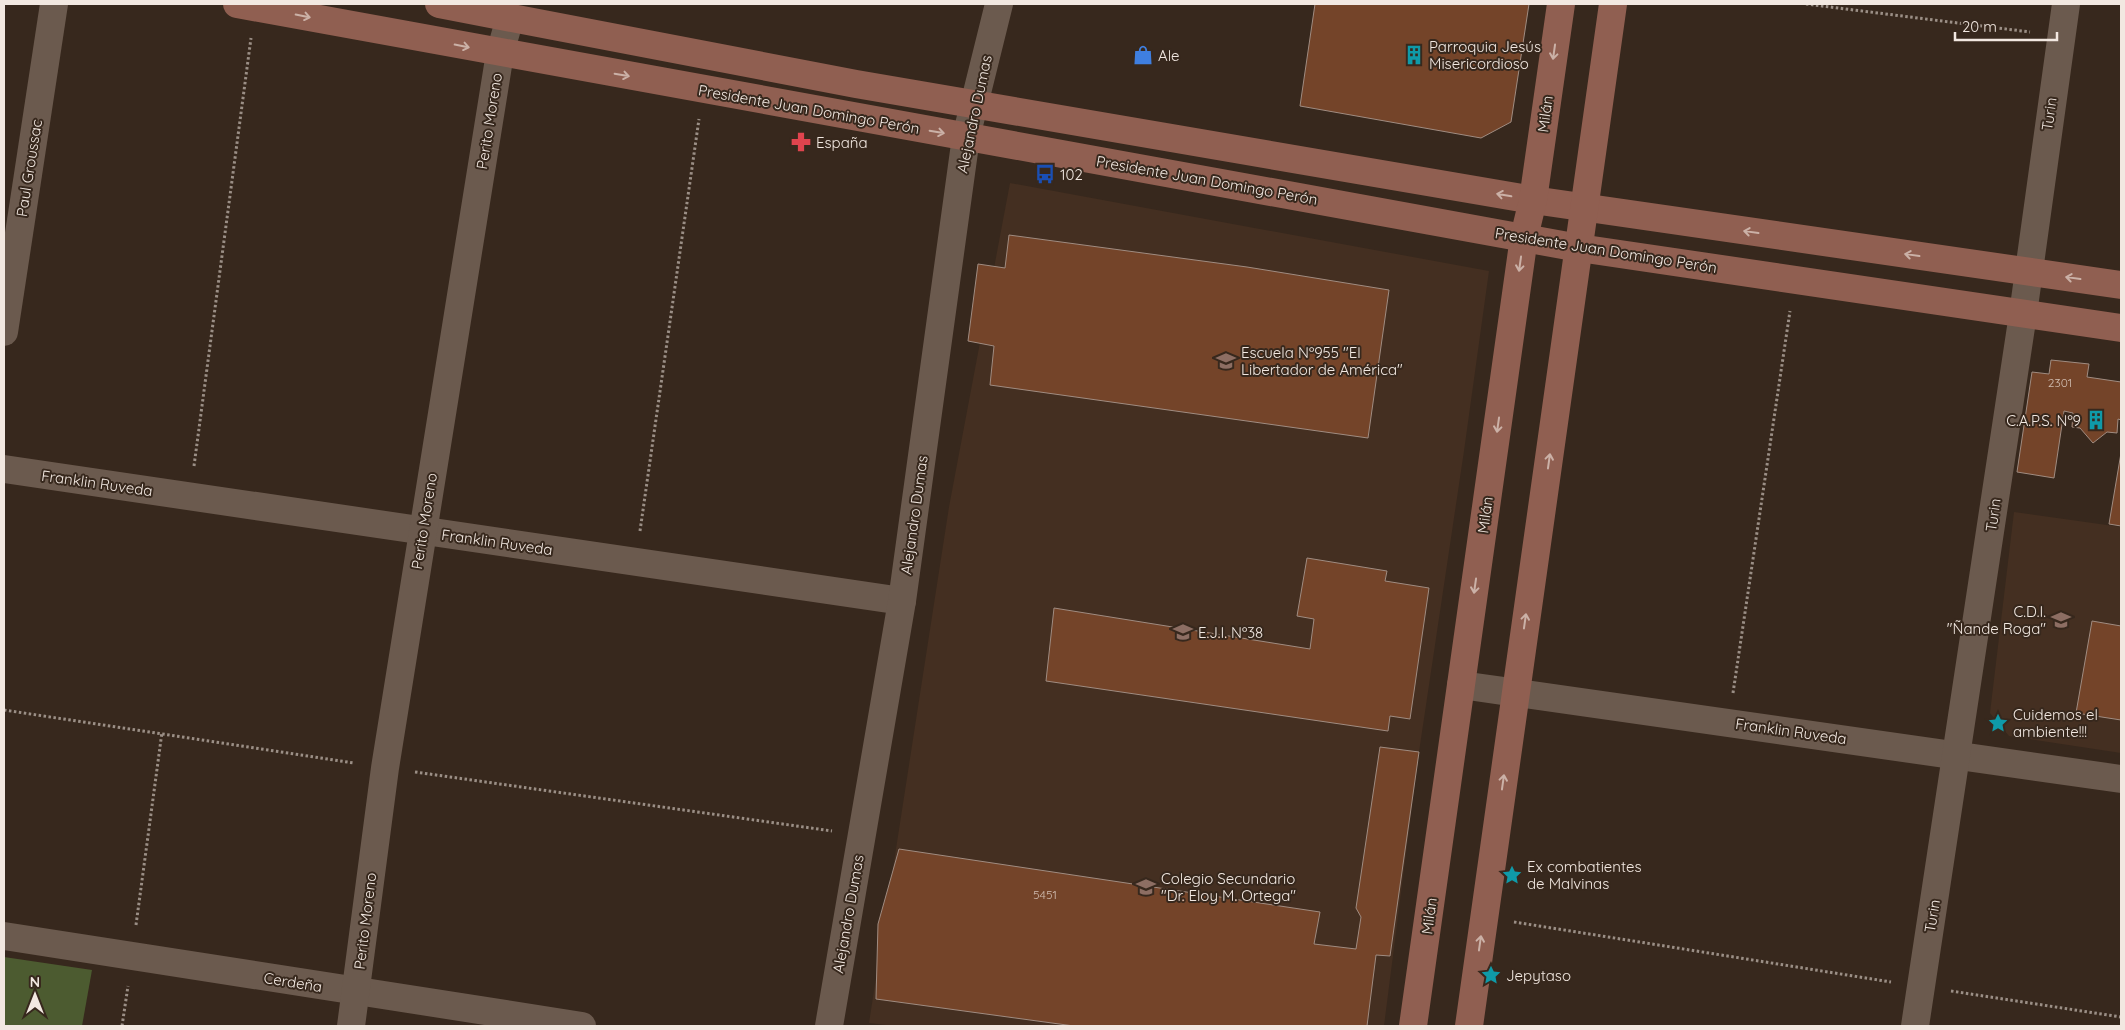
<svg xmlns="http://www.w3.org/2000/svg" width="2125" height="1030" viewBox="0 0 2125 1030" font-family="Quicksand,sans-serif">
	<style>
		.built { fill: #442f21 }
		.green { fill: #4c5b30 }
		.building { fill: #744429; stroke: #a08c81 }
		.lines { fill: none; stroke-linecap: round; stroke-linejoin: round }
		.path { stroke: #9b8f86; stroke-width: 3; stroke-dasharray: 2.5 2.5; stroke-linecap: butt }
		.minor { stroke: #6b5a4e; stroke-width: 28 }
		.secondary { stroke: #905f51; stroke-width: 28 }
		.oneway { stroke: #cbb1a7 }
		.labels { text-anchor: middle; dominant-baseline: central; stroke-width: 4; stroke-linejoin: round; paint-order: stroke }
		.number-label { font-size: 12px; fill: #d2bfb3 }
		.poi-label { font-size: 15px; fill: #f2e8e1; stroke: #37281d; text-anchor: start }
		.street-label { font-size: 15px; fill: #f2e8e1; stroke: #37281d }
	</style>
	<rect width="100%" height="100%" fill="#37281d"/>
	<g class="built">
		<polygon points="1010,183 1489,271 1464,451 1419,752 1384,1026 894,1026 869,1023 949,507"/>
		<polygon points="2014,512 2121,527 2121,753 2009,736 1990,713"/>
	</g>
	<polygon class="green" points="4,957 92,970 82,1026 4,1026"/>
	<g class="building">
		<polygon points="1315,4 1529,4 1511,122 1481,138 1300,106"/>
		<polygon points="1009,235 1247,267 1389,290 1368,438 990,385 994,346 968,341 978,264 1005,268"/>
		<polygon points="2051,360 2089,364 2087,377 2121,382 2121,420 2118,419 2117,433 2107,432 2093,443 2080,428 2072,427 2073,413 2064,411 2054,478 2017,472 2032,372 2049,374"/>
		<polygon points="2121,453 2121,526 2109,524"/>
		<polygon points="1307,558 1387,571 1385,581 1429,588 1410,719 1390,716 1388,731 1046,681 1054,608 1310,649 1314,619 1297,616"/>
		<polygon points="2092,621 2121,626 2121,720 2076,713"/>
		<polygon points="1380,747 1419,752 1390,956 1376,955 1367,1026 1074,1026 876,999 878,924 899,849 1320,912 1314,944 1356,949 1361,917 1356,908"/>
	</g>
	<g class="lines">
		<g class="path">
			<polyline points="1806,4 2030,32"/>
			<polyline points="194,466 251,38"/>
			<polyline points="640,531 699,119"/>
			<polyline points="1733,693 1790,311"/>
			<polyline points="4,710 354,763"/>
			<polyline points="415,772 832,831"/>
			<polyline points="1514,922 1891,982"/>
			<polyline points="136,925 162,732"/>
			<polyline points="1951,991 2121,1017"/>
			<polyline points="122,1026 128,986"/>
		</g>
		<g class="minor">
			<polyline points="4,332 54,4"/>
			<polyline points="4,469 902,601"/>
			<polyline points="1461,685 2121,779"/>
			<polyline points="4,936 582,1026"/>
			<polyline points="351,1026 385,768 500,53 510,18"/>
			<polyline points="829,1026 902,601 966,137 999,4"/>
			<polyline points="1915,1026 2023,314 2066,4"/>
		</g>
		<g class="secondary">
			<polyline points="237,4 1579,248 2121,328"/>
			<polyline points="439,4 856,84 1533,200 2121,285"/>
			<polyline points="1413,1026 1524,237 1533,200 1561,4"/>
			<polyline points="1469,1026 1613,4"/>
		</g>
	</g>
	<defs><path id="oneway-shaft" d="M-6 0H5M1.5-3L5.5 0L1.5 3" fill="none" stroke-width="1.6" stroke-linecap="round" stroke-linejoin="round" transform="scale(1.25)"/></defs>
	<g class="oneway">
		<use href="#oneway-shaft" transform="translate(303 16) rotate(11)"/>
		<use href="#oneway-shaft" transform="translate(462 46) rotate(11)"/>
		<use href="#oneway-shaft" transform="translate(1554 52) rotate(98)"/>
		<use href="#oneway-shaft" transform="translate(622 75) rotate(10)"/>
		<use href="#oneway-shaft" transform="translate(937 132) rotate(10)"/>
		<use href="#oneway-shaft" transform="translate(1504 195) rotate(-170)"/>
		<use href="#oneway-shaft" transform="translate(1751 232) rotate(-172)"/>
		<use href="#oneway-shaft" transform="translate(1912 255) rotate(-172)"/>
		<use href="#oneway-shaft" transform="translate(1520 264) rotate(98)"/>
		<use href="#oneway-shaft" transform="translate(2073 278) rotate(-172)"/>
		<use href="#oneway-shaft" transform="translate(1498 425) rotate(98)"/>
		<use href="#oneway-shaft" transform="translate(1549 461) rotate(-82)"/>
		<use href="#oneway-shaft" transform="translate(1475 586) rotate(98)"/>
		<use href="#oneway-shaft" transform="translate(1525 621) rotate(-82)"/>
		<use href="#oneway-shaft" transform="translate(1503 782) rotate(-82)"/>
		<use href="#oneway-shaft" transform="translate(1480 943) rotate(-82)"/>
	</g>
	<defs>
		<symbol id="shop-bare" viewBox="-9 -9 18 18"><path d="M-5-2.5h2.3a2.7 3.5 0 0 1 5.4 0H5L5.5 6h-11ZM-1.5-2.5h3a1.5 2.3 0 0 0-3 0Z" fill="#3f7fe0" stroke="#37281d" stroke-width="2.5" paint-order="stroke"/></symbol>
		<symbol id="building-bare" viewBox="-9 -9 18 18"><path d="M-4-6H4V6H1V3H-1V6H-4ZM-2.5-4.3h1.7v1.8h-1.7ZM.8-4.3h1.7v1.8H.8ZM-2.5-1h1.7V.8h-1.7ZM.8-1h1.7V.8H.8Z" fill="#0f9aa8" stroke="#37281d" stroke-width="2.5" paint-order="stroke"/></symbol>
		<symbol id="pharmacy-bare" viewBox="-9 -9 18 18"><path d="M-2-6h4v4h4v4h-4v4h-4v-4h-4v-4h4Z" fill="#e0444e" stroke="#37281d" stroke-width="2.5" paint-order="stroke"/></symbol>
		<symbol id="bus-bare" viewBox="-9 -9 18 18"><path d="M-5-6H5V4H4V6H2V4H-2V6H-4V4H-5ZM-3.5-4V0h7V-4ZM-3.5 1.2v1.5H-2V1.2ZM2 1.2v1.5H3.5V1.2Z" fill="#1a4fb4" stroke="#37281d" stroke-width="2.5" paint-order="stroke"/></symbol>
		<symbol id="school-bare" viewBox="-9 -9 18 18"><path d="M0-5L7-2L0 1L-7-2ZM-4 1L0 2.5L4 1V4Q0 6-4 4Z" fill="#8d6e63" stroke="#37281d" stroke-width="2.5" paint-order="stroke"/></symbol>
		<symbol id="sight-bare" viewBox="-9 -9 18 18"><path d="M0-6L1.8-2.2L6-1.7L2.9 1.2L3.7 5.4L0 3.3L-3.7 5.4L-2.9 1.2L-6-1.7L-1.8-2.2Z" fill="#0f9aa8" stroke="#37281d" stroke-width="2.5" paint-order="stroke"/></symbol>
	</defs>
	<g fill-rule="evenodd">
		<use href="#shop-bare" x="1129" y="41" width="28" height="28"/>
		<use href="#building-bare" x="1400" y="41" width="28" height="28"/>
		<use href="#pharmacy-bare" x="787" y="128" width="28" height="28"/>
		<use href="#bus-bare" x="1031" y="160" width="28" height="28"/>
		<use href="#school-bare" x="1212" y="347" width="28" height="28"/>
		<use href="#building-bare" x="2082" y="406" width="28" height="28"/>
		<use href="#school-bare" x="2047" y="606" width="28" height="28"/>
		<use href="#school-bare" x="1169" y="618" width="28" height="28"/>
		<use href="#sight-bare" x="1984" y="709" width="28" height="28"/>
		<use href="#sight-bare" x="1498" y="861" width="28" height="28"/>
		<use href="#school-bare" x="1132" y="873" width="28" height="28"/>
		<use href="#sight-bare" x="1477" y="961" width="28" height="28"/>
	</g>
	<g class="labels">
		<g class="number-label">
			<text x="2060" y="382">2301</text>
			<text x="1045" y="894">5451</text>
		</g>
		<g class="poi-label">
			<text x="1429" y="46">Parroquia Jesús<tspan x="1429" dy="17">Misericordioso</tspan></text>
			<text x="1158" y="55">Ale</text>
			<text x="816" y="142">España</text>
			<text x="1060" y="174">102</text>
			<text x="1241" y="352">Escuela Nº955 "El<tspan x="1241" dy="17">Libertador de América"</tspan></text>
			<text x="2081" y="420" text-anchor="end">C.A.P.S. Nº9</text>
			<text x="2046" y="611" text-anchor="end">C.D.I.<tspan x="2046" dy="17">"Ñande Roga"</tspan></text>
			<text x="1198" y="632">E.J.I. Nº38</text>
			<text x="2013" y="714">Cuidemos el<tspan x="2013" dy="17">ambiente!!!</tspan></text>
			<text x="1527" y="866">Ex combatientes<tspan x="1527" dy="17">de Malvinas</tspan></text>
			<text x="1161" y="878">Colegio Secundario<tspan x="1161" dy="17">"Dr. Eloy M. Ortega"</tspan></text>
			<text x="1506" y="975">Jepytaso</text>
		</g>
		<g class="street-label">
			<text transform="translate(809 109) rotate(10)">Presidente Juan Domingo Perón</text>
			<text transform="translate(974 114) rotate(-78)">Alejandro Dumas</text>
			<text transform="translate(1545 114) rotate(-82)">Milán</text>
			<text transform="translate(2049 114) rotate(-82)">Turin</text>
			<text transform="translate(489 121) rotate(-81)">Perito Moreno</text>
			<text transform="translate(29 168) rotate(-81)">Paul Groussac</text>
			<text transform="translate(1207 180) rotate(10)">Presidente Juan Domingo Perón</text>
			<text transform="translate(1606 250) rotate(9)">Presidente Juan Domingo Perón</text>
			<text transform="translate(97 483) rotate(8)">Franklin Ruveda</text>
			<text transform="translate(914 515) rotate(-82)">Alejandro Dumas</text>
			<text transform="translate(1485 515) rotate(-82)">Milán</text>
			<text transform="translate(1993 515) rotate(-82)">Turin</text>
			<text transform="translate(424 521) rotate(-81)">Perito Moreno</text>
			<text transform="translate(497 542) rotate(8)">Franklin Ruveda</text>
			<text transform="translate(1791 731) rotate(8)">Franklin Ruveda</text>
			<text transform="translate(848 914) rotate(-80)">Alejandro Dumas</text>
			<text transform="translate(1429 916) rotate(-82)">Milán</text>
			<text transform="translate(1932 916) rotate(-81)">Turin</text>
			<text transform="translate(365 921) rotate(-83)">Perito Moreno</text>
			<text transform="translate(293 982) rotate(9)">Cerdeña</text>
		</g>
	</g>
	<rect width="2125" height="1030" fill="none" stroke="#f2e8e1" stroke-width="10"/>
	<g transform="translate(35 995)" stroke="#37281d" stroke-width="4" paint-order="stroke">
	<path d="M0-4L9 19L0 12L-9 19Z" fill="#f2e8e1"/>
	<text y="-8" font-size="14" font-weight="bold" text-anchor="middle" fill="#f2e8e1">N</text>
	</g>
	<path d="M1955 32v8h102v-8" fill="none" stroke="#f2e8e1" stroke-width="2.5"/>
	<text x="1962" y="32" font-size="15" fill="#f2e8e1" stroke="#37281d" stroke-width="4" paint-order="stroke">20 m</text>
</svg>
